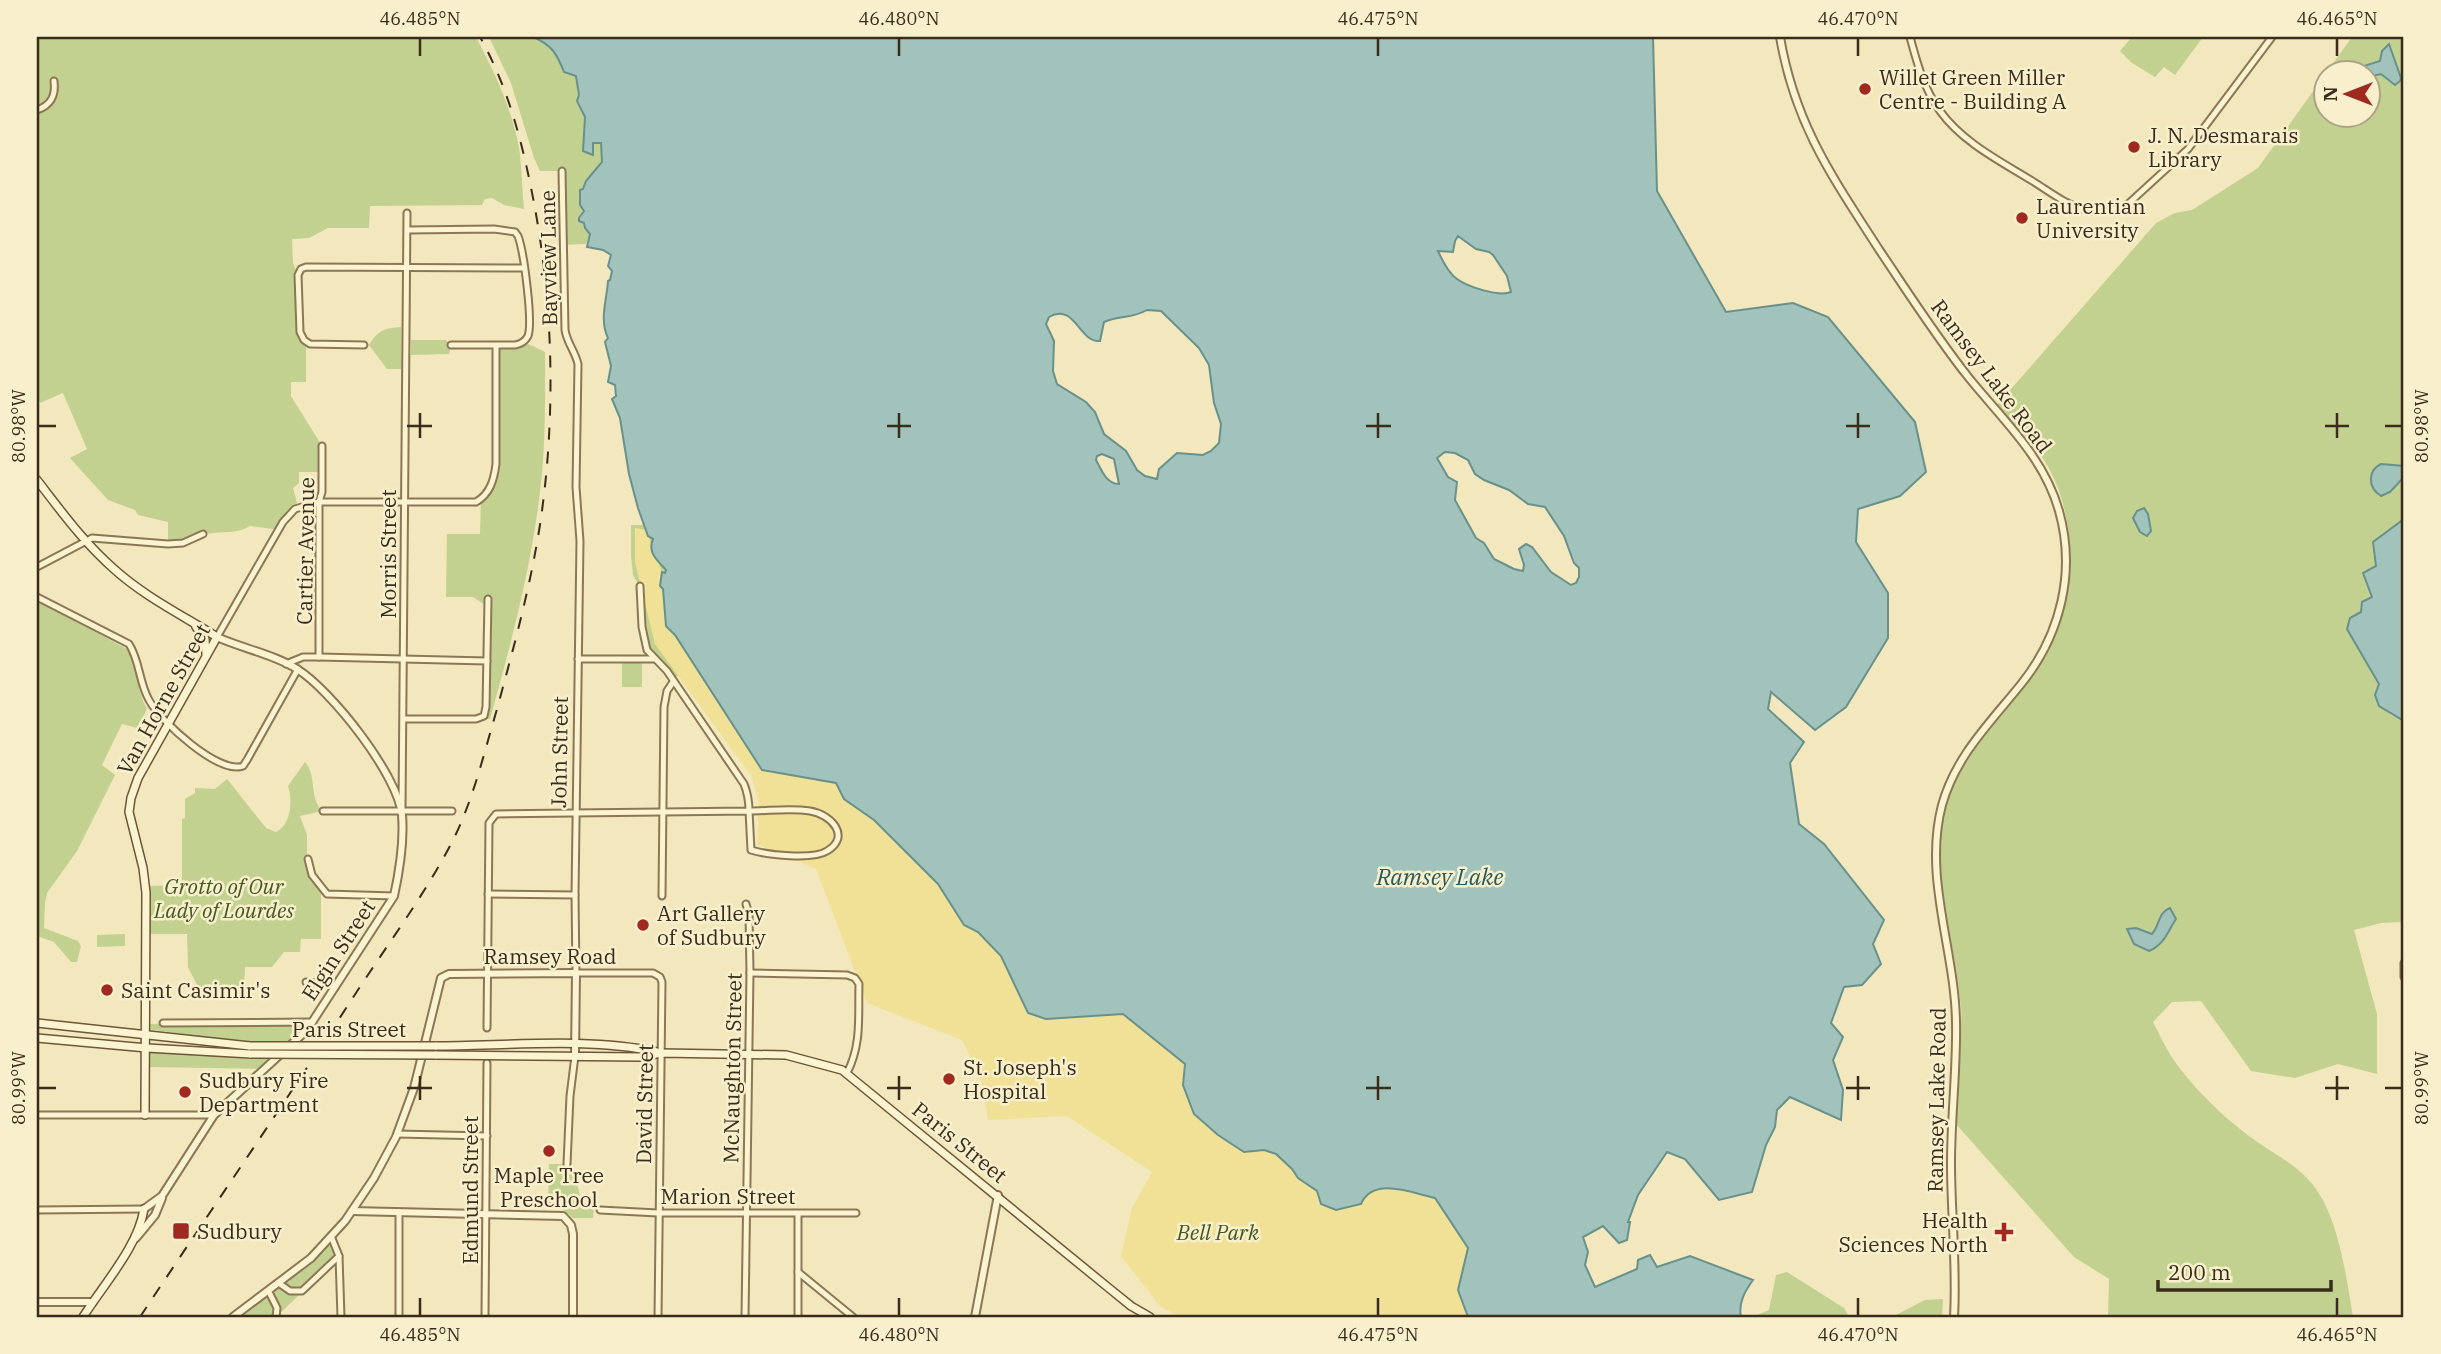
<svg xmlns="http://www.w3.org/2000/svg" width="2441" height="1354" viewBox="0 0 2441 1354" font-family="'IBM Plex Serif',serif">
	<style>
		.green { fill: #c3d190; fill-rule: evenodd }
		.sand { fill: #f1e197 }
		.water { fill: #a1c3bc; stroke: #68918b; stroke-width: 2; fill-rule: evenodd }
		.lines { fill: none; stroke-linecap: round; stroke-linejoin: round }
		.minor-casing { stroke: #8b7755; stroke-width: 9 }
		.tertiary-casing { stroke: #8b7755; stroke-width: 10 }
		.secondary-casing { stroke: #6d5738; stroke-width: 10 }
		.minor { stroke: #fcf3d1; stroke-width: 5 }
		.tertiary { stroke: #fcf3d1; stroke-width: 6 }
		.secondary { stroke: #fcf3d1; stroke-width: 7 }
		.rail { stroke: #392c1b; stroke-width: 2; stroke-dasharray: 12 12; stroke-linecap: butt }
		.secondary-bridge-casing { stroke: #6d5738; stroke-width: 10; stroke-linecap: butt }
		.secondary-bridge { stroke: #fcf3d1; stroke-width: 7 }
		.ticks { fill: none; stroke: #392c1b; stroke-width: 2.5 }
		.poi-dot { fill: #a02a1f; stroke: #f8f0cd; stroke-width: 2.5 }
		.labels { text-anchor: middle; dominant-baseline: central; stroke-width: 5; stroke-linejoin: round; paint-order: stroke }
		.poi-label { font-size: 21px; fill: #392c1b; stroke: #f8f0cd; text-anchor: start }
		.street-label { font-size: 21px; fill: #392c1b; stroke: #f8f0cd }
		.park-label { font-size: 21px; font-style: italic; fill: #44581f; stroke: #f8f0cd }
		.water-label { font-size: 23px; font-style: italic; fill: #28595b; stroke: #f8f0cd }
		.neatline { fill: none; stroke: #392c1b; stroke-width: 2.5 }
		.ticks-label { font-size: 18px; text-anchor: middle; fill: #392c1b }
	</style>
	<rect width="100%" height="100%" fill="#f2e7bd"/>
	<g class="green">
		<path d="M37,37H476C495,73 514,113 520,154C522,172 522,191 524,209L504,205L492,198L485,199L482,205L370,206L369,228H328L309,238L292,239L293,263L298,275L300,332L306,342V382H291V396L322,446V472H299V483L293,488L297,503L287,511L274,529L250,526C238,534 222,531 207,534C194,536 182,542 168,544V522L138,515L135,510L108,500L70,458L87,449L63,393L40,403L37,395Z"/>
		<path d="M489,37C522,37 553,31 563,70L576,76L579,104L585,117L583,151L593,142L601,143C600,150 603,160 600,165C592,181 572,194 584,211L580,221L585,223V229L590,234L586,244L562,245L561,171H540L534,158L511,83Z"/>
		<polygon points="2132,37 2203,37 2175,75 2164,67 2155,77 2132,63 2120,51"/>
		<path d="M2352,37H2404V519L2373,542L2377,567L2370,590L2372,598L2347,628L2379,684L2375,695L2391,715L2404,721V922L2381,923L2354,930L2377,1014V1074L2338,1064L2295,1078L2251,1071L2201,1001L2172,1002L2153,1022C2159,1033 2164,1045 2171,1056C2191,1086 2220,1114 2249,1136C2271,1153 2296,1163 2313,1185C2339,1218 2346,1276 2353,1317H2108L2109,1279L2074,1257L1956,1124C1958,1097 1959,1071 1960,1044C1960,1032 1962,1019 1961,1007C1956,949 1931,870 1944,813C1956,764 1993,727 2023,689C2032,677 2043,663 2049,650C2076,591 2079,511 2042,457C2029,438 2011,422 1997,405L2156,223L2175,213L2192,210L2258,168ZM2326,74H2368V116H2326Z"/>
		<path d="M401,327V369H387L369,345C378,330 385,328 401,327Z"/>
		<polygon points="411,340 446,340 451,346 449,354 411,355"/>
		<path d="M524,342L545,352C545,399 546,445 540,491C531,569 511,644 490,719H486L488,607L473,597H446L447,534H480L481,499L494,474L496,346Z"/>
		<polygon points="631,525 644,525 648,535 653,539 666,570 666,573 662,573 662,581 693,665 673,679 648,653 639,586 633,575 631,556"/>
		<path d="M37,601L127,649C138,665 136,690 147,709L137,728L122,724L102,765L115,775L77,851L47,893L45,903L44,928L78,941L81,946L77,962H71L54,942L37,936Z"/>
		<rect x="622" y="659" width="20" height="28"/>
		<path d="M305,762C317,775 309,798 322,811L300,816L307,835V867L321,889V939H301L300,952H284L272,967H245L244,988L199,989L188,967L187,934H146L145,886L182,885V819L185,818V799L195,793V788L215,789L227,779L266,828L276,832C291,825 293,801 288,786Z"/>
		<polygon points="125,934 125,946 97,947 97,935"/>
		<polygon points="311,1019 290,1042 245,1042 146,1029 146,1024 244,1023"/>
		<polygon points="146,1049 248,1059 276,1059 266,1069 146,1067"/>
		<polygon points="549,1164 567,1164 573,1170 582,1203 594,1204 593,1218 573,1218 562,1209 548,1208"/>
		<polygon points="331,1236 339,1257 276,1317 232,1317 298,1269"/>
		<polygon points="1787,1272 1844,1308 1849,1317 1753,1317 1769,1310 1776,1275"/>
		<polygon points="1943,1299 1942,1317 1892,1317 1925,1300"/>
	</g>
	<path class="sand" d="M635,528L646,530L661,569L669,623L762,770L836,783L844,799L874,820L938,884L964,925L978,932L1001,956L1028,1013L1046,1019L1123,1014L1185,1064C1182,1102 1193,1119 1225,1139C1230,1143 1237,1149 1243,1151C1254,1154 1264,1148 1275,1154C1285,1159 1290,1169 1297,1177C1312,1195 1341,1195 1362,1199L1370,1191L1382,1187L1435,1198L1468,1248L1458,1290L1468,1317H1179L1160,1306L1121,1256L1132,1208L1152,1172L1067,1116L988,1120L982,1083L962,1040L867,1003L816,869L757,844L759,803L752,777L655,644L635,562Z"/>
	<g class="water">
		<path d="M533,37H1653L1657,191L1726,312L1793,303L1828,317L1915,422L1926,472L1900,496L1858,509L1856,542L1888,593V638L1846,707L1815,730L1771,692L1768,709L1804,742L1790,763L1799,824L1824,844L1884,920L1873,944L1881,964L1862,985L1844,987L1831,1023L1843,1037L1833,1060L1843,1090L1841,1120L1790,1097L1777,1110L1775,1127L1766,1145L1752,1192L1719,1200L1685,1159L1667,1152L1638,1195L1628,1222H1630L1627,1240L1619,1243L1603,1226L1583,1237L1588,1252L1585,1265L1595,1287L1637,1269L1638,1260L1650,1255L1657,1267L1690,1256L1753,1280C1745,1291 1738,1303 1741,1317H1468L1458,1290L1468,1248L1435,1198C1412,1193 1373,1176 1361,1204L1336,1210L1321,1204L1317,1191L1298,1178L1292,1169L1276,1154L1264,1150L1244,1152L1218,1135L1194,1114L1183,1085L1185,1064L1123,1014L1046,1019L1028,1013L1001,956L978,932L964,925L938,884L874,820L844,799L836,783L762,770L675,635L666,626L663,589L660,586L662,572L665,573L666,570C658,561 647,553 653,539L648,536L638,508L629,474L620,418L612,399L616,396L615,385L608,382L611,366L605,342L608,338C599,320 607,299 608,281L610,280L612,271L608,266L611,255L603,250L587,247L590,234L585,228L584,223L579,221V218L584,211L580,205V190L583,189L586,181L602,162L601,143H593V155L583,151L585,117L577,101L579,95L576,76L564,72C557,54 552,45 533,37ZM1458,236L1476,249L1489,252L1493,255L1507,276L1511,292C1499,297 1468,287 1457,279C1448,273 1442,260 1438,251L1453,252L1455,241ZM1147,310L1161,311L1199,348L1209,365L1214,403L1221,424L1219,443L1211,451L1203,455L1177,453L1159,469L1157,479L1145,476L1137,470L1126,451L1104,434L1095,412L1086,402L1057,384L1053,371L1054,341L1046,324L1049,317C1075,302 1079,343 1100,341L1104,322C1120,315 1131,319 1147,310ZM1445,452L1455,453L1468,460L1475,474L1484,480L1509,490L1528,504L1545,507L1564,536L1574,563L1579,568V577L1576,583L1571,585L1551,572L1532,547L1526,544L1519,549L1524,565L1523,571L1514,569L1494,559L1484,543L1476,538L1455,500L1457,482L1448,477L1437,458ZM1102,454L1114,459L1119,484C1106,484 1101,469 1096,460L1097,456Z"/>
		<polygon points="2389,44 2401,78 2400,81 2395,85 2381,74 2368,77 2368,74 2361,73 2364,66 2380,61 2382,51"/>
		<path d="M2381,464L2404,466V477L2390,492L2381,496C2368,488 2367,471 2381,464Z"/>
		<polygon points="2144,508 2148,514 2151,531 2147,536 2140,532 2133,518 2137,511"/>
		<polygon points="2404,519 2404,721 2379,706 2375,695 2379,684 2347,629 2350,618 2361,612 2362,602 2372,597 2363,573 2376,566 2373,542"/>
		<path d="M2170,908L2176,919C2168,931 2164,945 2149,951L2134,944L2127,929L2136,928L2152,934C2160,925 2158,912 2170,908Z"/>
	</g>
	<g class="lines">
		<defs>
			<g id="minor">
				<path d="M1910,37C1917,63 1924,89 1940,111C1963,143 2002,162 2034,182C2050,192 2068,206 2086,210C2101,213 2115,211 2128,204L2188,149L2272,37"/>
				<path d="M37,110C51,105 56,96 54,81"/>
				<path d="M562,171L565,330C567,343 575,351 578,364L576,487L580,541L575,895L576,973H653L660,977L662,982L658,1317"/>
				<path d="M408,230L494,229L515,232L518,236C524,252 533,322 528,336C525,342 521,344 515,345H451"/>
				<polyline points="364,345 310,344 304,340 300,332 298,275 301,269 306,267 524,268"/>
				<polyline points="37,567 92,538 168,544 183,543 203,534"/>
				<path d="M37,597L129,644C140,661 139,683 149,700C160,721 219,775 243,766L247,760L298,669"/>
				<path d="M217,637L283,522L295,509L319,502H476C490,494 494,480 496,464V346"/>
				<polyline points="319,657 319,502 322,492 322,446"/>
				<polyline points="578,659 654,659"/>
				<polyline points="286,664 303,657 319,657 487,661"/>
				<polyline points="404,719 476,719 484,716 486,707 488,599"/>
				<polyline points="402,808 407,213"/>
				<polyline points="323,811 452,811"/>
				<polyline points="308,859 312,875 327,894 394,896"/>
				<polyline points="488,894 575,895"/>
				<polyline points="662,896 664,707 667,691 673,682"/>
				<polyline points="2404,963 2404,977"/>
				<path d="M750,973L847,975L855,978L859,984C858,1016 862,1044 847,1073"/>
				<polyline points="306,982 329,984 334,987"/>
				<polyline points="163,1023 313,1022"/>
				<path d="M487,1028L489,823L496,814L749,811C769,811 790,808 810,811C830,814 852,836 827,851C813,860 767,855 751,850L749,811C749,801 748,794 744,784L667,671L647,650L642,627L640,586"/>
				<polyline points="37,1115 214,1115"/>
				<polyline points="397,1134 487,1136"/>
				<polyline points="567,1164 570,1096 575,1056"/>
				<polyline points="37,1210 144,1209"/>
				<polyline points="600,1210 658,1213 856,1213"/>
				<polyline points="798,1214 798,1317"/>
				<polyline points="331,1236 339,1256 341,1317"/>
				<polyline points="798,1272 853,1317"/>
				<polyline points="280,1284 290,1291 302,1291 339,1256"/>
				<polyline points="269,1292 277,1308 276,1317"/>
				<polyline points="399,1317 399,1212"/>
				<polyline points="485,1317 487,1063"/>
				<polyline points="745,1317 750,973 749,914 746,904"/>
			</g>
			<g id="tertiary">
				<path d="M1780,37C1795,125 1833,178 1880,251C1909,294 1937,338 1969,378C2003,420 2044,457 2059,511C2076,571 2061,634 2022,683C1991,722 1956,755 1942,805C1923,877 1955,950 1956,1022C1957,1069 1951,1116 1951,1163C1951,1214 1957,1266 1954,1317"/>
				<path d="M144,1209L162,1196L214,1115L307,1030L394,896C399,873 404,839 402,815C398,775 331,690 297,669C276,655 241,648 217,637"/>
				<polyline points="352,1211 563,1216 571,1225 573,1234 573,1317"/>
				<polyline points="136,1238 155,1215 162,1198"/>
				<polyline points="37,1302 93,1302"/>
				<polyline points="233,1317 311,1258 345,1221 374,1178 396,1137 414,1088 441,978 449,974 576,973 575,1056"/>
				<polyline points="975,1317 998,1195"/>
			</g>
			<g id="secondary">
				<path d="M37,480C61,511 84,543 114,569C145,597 182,615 217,637L138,778L131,798L129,812L143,868L146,893L145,1115"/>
				<polyline points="196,627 205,639 206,654"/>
				<polyline points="37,1023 250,1046"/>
				<polyline points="37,1038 147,1048 251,1054"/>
				<path d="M435,1046C505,1046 589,1037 657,1052"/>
				<polyline points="435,1055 641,1057 661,1053 786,1055 842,1070 1110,1289 1131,1306 1150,1317"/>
				<path d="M83,1317C103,1285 138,1247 144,1209"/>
			</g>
		</defs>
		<use href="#minor" class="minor-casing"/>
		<use href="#tertiary" class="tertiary-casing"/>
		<use href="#secondary" class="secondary-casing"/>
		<use href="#minor" class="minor"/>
		<use href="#tertiary" class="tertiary"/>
		<use href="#secondary" class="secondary"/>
		<path class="rail" d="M140,1317C211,1210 284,1104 354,996C387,945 424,896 452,842C473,801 484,753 497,709C513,650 529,592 539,531C556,424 554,309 534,203C523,145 509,89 480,37"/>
		<defs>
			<g id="secondary-bridge">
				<polyline points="250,1046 435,1046"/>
				<polyline points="251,1054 435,1055"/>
			</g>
		</defs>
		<use href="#secondary-bridge" class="secondary-bridge-casing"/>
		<use href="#secondary-bridge" class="secondary-bridge"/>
	</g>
	<path class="ticks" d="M420,38V56M899,38V56M1378,38V56M1858,38V56M2337,38V56M420,413V438M899,413V438M1378,413V438M1858,413V438M2337,413V438M38,426H56M407,426H432M887,426H911M1366,426H1391M1846,426H1870M2325,426H2349M2385,426H2402M420,1076V1100M899,1076V1100M1378,1076V1100M1858,1076V1100M2337,1076V1100M38,1088H56M407,1088H432M887,1088H911M1366,1088H1391M1846,1088H1870M2325,1088H2349M2385,1088H2402M420,1298V1316M899,1298V1316M1378,1298V1316M1858,1298V1316M2337,1298V1316"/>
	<g class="poi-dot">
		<circle cx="1865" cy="89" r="7"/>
		<circle cx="2134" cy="147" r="7"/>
		<circle cx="2022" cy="218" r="7"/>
		<circle cx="643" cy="925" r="7"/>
		<circle cx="107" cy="990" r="7"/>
		<circle cx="949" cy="1079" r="7"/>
		<circle cx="185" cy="1092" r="7"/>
		<circle cx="549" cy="1151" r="7"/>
		<rect x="172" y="1222" width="18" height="18" rx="3.5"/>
		<path d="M2000.5 1221.5h7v7h7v7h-7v7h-7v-7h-7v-7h7z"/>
	</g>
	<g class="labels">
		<g class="poi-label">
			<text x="1879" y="77">Willet Green Miller<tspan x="1879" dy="24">Centre - Building A</tspan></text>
			<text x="2148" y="135">J. N. Desmarais<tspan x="2148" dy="24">Library</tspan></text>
			<text x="2036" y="206">Laurentian<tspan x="2036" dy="24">University</tspan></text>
			<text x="657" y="913">Art Gallery<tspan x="657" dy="24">of Sudbury</tspan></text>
			<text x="121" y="990">Saint Casimir's</text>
			<text x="963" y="1067">St. Joseph's<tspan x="963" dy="24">Hospital</tspan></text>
			<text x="199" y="1080">Sudbury Fire<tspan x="199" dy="24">Department</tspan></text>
			<text x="549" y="1175" text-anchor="middle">Maple Tree<tspan x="549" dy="24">Preschool</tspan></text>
			<text x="1988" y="1220" text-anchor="end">Health<tspan x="1988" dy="24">Sciences North</tspan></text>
			<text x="197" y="1231">Sudbury</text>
		</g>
		<g class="street-label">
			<text transform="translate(548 258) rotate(-91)">Bayview Lane</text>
			<text transform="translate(1992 376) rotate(53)">Ramsey Lake Road</text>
			<text transform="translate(305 551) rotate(-89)">Cartier Avenue</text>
			<text transform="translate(388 554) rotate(-90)">Morris Street</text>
			<text transform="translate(163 699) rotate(-61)">Van Horne Street</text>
			<text transform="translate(559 752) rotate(-89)">John Street</text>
			<text transform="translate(338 950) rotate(-57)">Elgin Street</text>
			<text x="550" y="956">Ramsey Road</text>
			<text x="349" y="1029">Paris Street</text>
			<text transform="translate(732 1068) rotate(-89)">McNaughton Street</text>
			<text transform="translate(1936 1100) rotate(-89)">Ramsey Lake Road</text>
			<text transform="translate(644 1104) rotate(-89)">David Street</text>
			<text transform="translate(960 1142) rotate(39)">Paris Street</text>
			<text transform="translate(470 1190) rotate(-90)">Edmund Street</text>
			<text x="728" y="1196">Marion Street</text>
		</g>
		<g class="park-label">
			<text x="224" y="886">Grotto of Our<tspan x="224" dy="24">Lady of Lourdes</tspan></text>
			<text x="1218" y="1232">Bell Park</text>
		</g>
		<g class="water-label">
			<text x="1440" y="876">Ramsey Lake</text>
		</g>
	</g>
	<rect width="2441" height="1354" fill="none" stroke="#f8f0cd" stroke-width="77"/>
	<g transform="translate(2347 94) rotate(270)"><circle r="33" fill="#f8f0cd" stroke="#aca286" stroke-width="2"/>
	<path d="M0-5L12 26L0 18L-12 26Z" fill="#a02a1f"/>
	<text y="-10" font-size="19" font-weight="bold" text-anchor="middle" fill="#392c1b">N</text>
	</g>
	<path d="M2158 1280v10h173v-10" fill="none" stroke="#392c1b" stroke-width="3.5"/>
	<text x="2168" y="1280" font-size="21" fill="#392c1b" stroke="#f8f0cd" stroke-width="5" paint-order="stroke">200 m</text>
	<rect x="38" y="38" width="2364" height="1278" class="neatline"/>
	<g class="ticks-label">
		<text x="420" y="25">46.485°N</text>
		<text x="899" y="25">46.480°N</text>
		<text x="1378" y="25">46.475°N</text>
		<text x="1858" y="25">46.470°N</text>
		<text x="2337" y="25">46.465°N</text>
		<text transform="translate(2422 426) rotate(-90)" y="6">80.98°W</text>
		<text transform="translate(19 426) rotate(-90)" y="6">80.98°W</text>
		<text transform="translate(2422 1088) rotate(-90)" y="6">80.99°W</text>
		<text transform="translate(19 1088) rotate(-90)" y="6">80.99°W</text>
		<text x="420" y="1341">46.485°N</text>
		<text x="899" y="1341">46.480°N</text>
		<text x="1378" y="1341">46.475°N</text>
		<text x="1858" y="1341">46.470°N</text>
		<text x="2337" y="1341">46.465°N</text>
	</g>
</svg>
